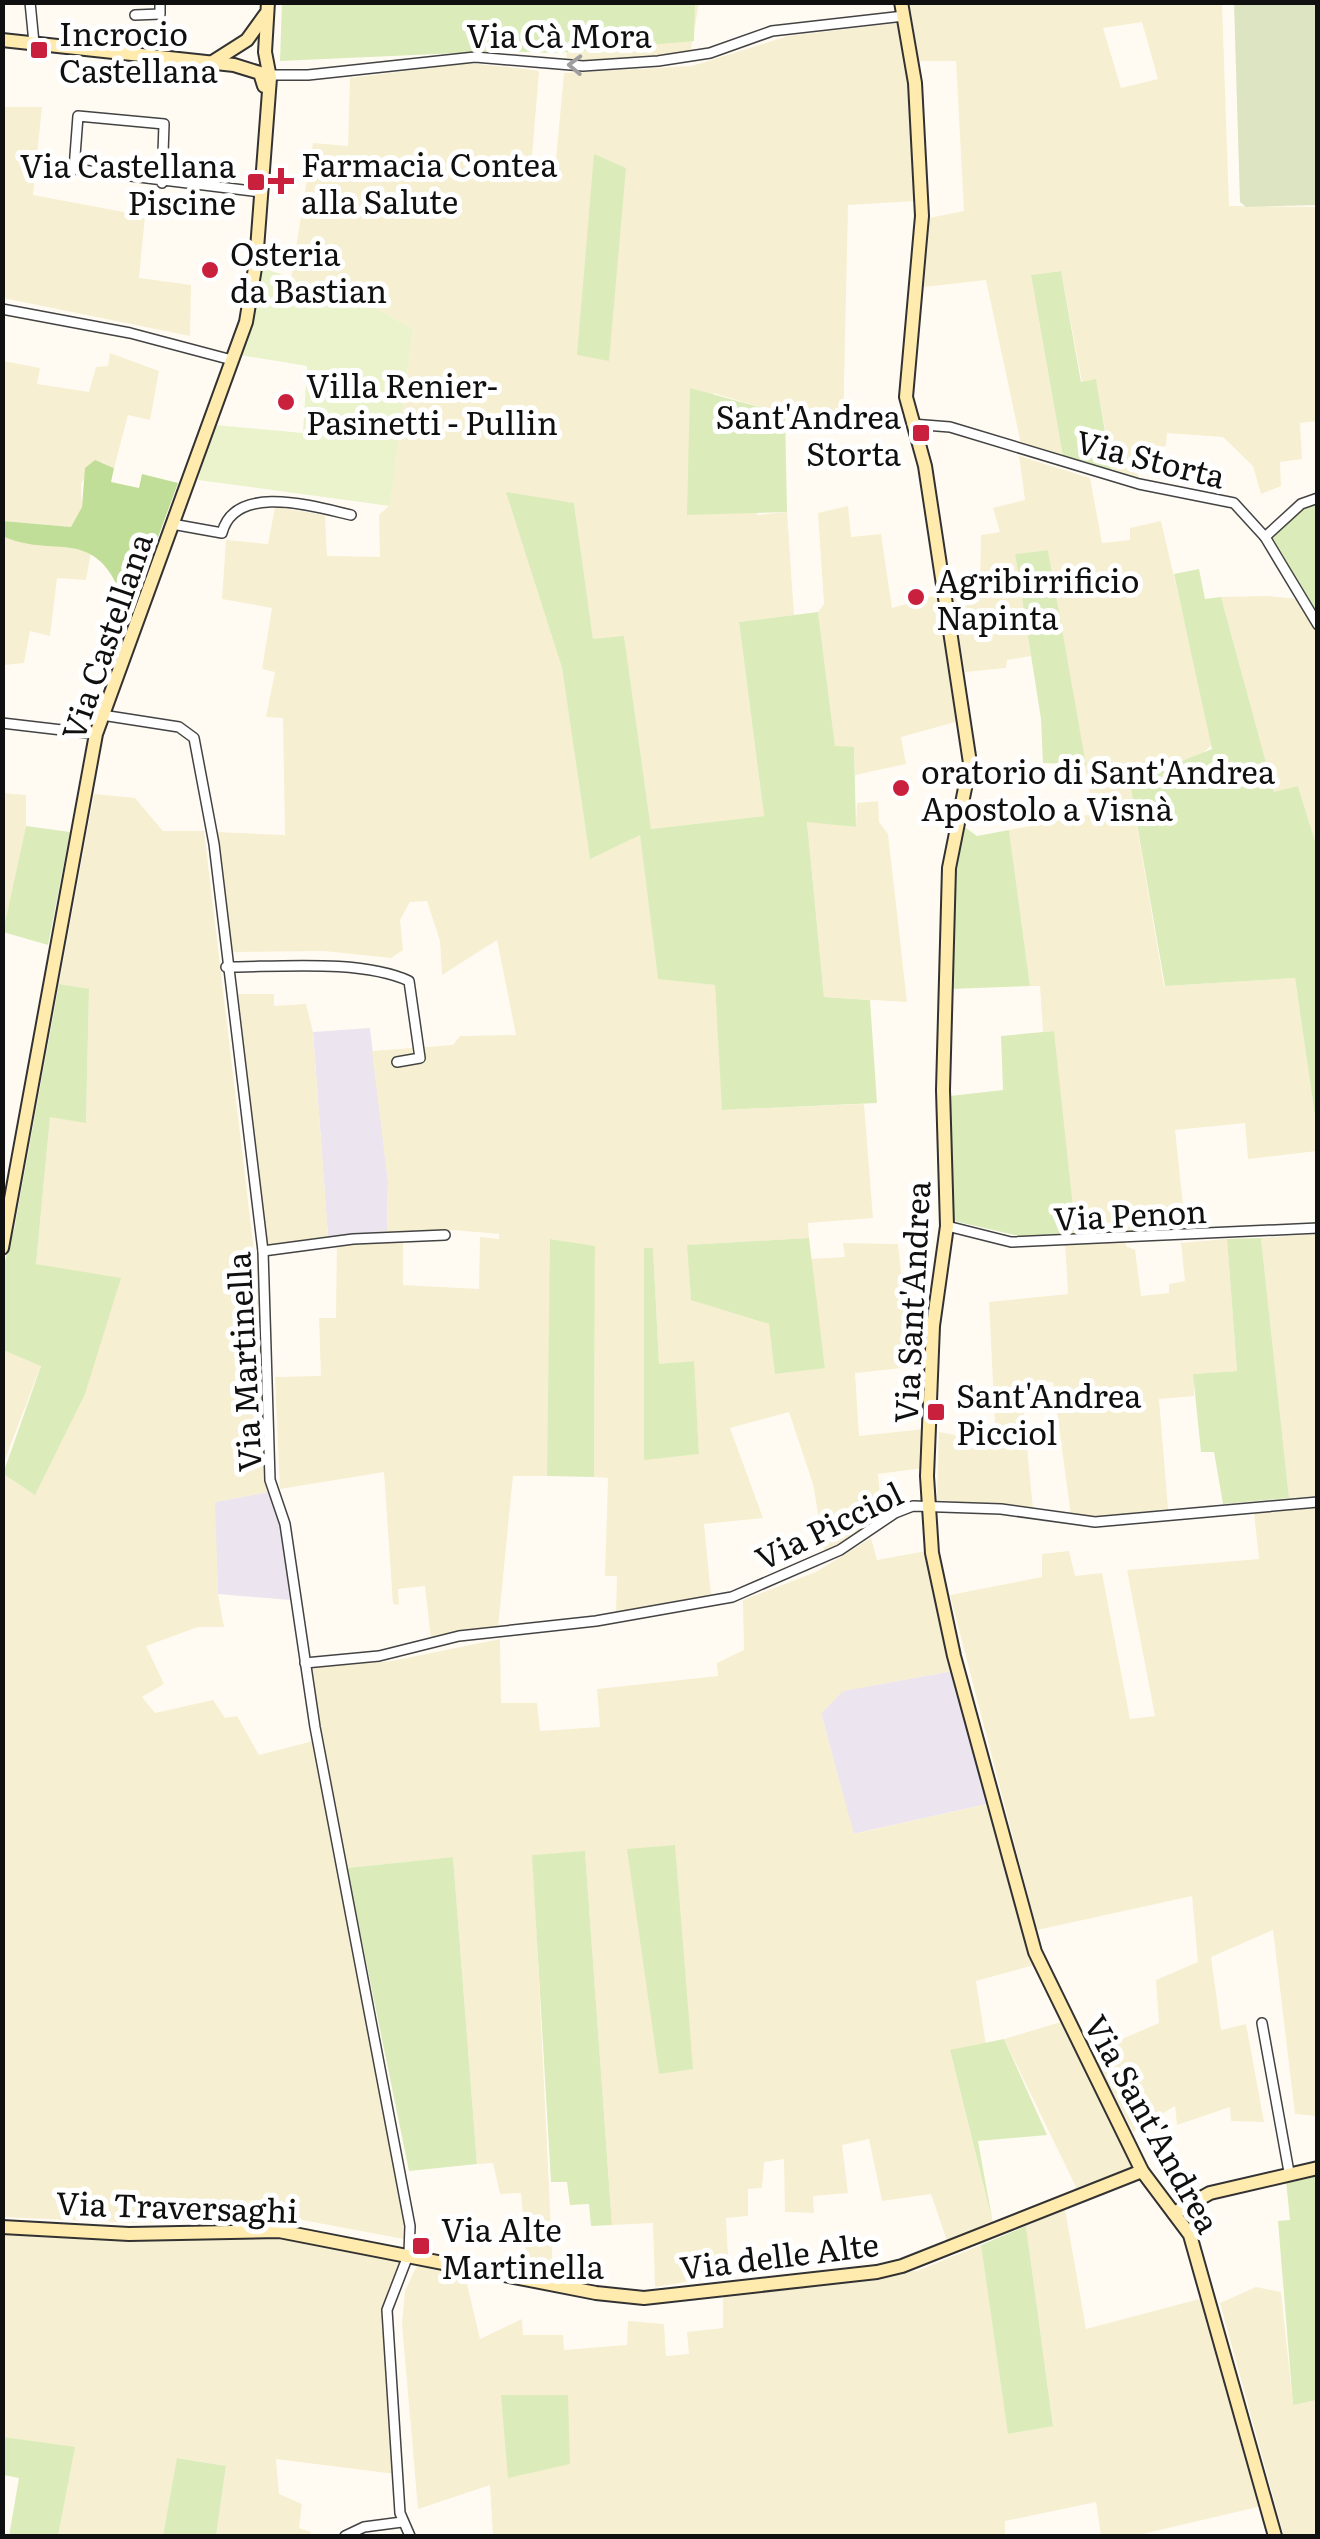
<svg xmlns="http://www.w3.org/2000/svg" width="1320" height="2539" viewBox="0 0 1320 2539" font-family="Literata,serif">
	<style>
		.industrial { fill: #ece5ef }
		.farmland { fill: #f7efd1; fill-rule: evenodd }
		.green { fill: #dbecba }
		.forest { fill: #c1de98 }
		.cemetery { fill: #dde4c2 }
		.pitch { fill: #ebf3cc }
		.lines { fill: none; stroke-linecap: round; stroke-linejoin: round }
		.street-casing { stroke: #434343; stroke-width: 12 }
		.secondary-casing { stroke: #323232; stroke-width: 16 }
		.street { stroke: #fff; stroke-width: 9 }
		.secondary { stroke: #ffebae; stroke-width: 12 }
		.oneway { stroke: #9f9f9f }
		.poi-dot { fill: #c9203e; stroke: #fff; stroke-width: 4 }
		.labels { text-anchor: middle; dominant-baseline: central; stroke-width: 10; stroke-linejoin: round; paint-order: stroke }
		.poi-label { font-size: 32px; fill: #101010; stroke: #fff; text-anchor: start }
		.street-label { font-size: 32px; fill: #101010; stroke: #fff }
	</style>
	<rect width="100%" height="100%" fill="#fffbf3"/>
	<g class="industrial">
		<polygon points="370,1028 388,1181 387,1232 328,1237 313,1032"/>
		<polygon points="268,1492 280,1517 290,1600 218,1594 214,1502"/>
		<polygon points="952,1671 987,1804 853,1834 821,1713 842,1691"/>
	</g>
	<g class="farmland">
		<polygon points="573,3 699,3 690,54 567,61 564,12"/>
		<path d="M909,3H1222L1229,206L1317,207V421L1300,423L1302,459L1280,462L1281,486L1261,494L1253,466L1223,437L1167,433L1166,446L1135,453L1139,480L1113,472L1096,380L1082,382L1061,271L1031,275L1063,457L1021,444L986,280L924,287L929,218L964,211L956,61H919ZM1142,22L1158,79L1121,88L1103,28Z"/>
		<path d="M898,23L907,74L914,201L848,205L843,430L786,409L785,414L713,393L758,515L787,512L794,615L739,622L764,816L651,829L624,637L593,640L574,503L507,493L562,668L590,858L640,834L658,978L715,985L723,1110L864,1104L873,1218L808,1223L809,1238L688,1245L691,1299L770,1324L776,1374L825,1367L810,1259L845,1257L843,1243L898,1244L911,1367L855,1373L859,1436L924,1429L923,1468L878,1474L882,1516L825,1554L813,1484L789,1412L730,1428L763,1518L704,1524L711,1595L616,1613L617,1576H605L608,1478L594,1477L595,1247L551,1239L547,1476H513L498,1628L431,1640L425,1586L398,1589L399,1605L393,1604L384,1472L280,1489L275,1377L321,1376L319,1318H336L337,1236L387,1231L388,1181L372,1051L453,1045L460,1036L516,1035L497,940L442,975L440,941L427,901L410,902L400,920L403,950L391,958L324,951L232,952L217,832L285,835L283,718L266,717L275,672L262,669L272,608L222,599L226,540L268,544L275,507L325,515L327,556L380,557L379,515L390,505L413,329L363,301L291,278L313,143L348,146L350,78L467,63L518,68L539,71L531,169L555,171L564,73L692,66L788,36ZM453,1230L499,1234V1239L480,1237L479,1289L403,1285V1231ZM645,1248H653L659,1365L693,1361L699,1454L644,1459Z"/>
		<polygon points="2,107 42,107 33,195 145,216 139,278 191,285 190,336 3,298"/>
		<polygon points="110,353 159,371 150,420 128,415 114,468 102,462 81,483 82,507 71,527 3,521 3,361 40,368 37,384 89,392 96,367 108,366"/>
		<polygon points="1019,456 1090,478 1102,543 1130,540 1130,528 1161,521 1213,744 1196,759 1127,767 1164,986 1295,978 1317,1130 1317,1151 1248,1159 1245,1123 1175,1130 1186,1233 1124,1237 1126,1246 1135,1250 1141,1296 1169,1293 1169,1284 1185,1281 1181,1243 1227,1239 1237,1371 1194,1374 1194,1396 1159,1399 1168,1509 1094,1517 1071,1516 1053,1382 1021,1383 1033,1509 937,1500 939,1432 996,1443 989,1302 1068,1294 1053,1031 1043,1032 1040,986 1030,986 1009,830 1093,814 1048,550 1015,554 1031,656 1007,660 1006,668 965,672 951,593 980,593 981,535 1000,532 993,508 1025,500"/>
		<polygon points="848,506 851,537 881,534 892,608 937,595 959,721 901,737 906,764 855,775 854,747 835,747 818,612 824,604 818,513"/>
		<polygon points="2,536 91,552 86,580 57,578 50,636 30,631 24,663 4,665"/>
		<polygon points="1268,596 1296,599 1317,634 1317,848 1298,786 1274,793 1221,597"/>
		<polygon points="3,793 26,795 26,826 3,934"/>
		<polygon points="94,794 135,798 163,831 204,831 263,1327 268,1492 215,1502 218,1594 224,1627 198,1627 146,1646 164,1684 142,1697 155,1713 213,1700 225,1718 237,1716 259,1755 313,1741 409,2240 281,2216 137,2223 3,2217 2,1474 34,1494 120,1279 36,1264 50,1116 86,1122 89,990 59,984"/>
		<polygon points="878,801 879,822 888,834 907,1002 824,997 807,821 856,827 857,803"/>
		<polygon points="238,994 274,994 274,1006 306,1004 313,1032 328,1237 268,1248"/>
		<polygon points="1317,1234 1317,1496 1289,1498 1261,1238"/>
		<polygon points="3,1350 41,1365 3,1465"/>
		<polygon points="1317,1508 1317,2116 1295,2114 1273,1930 1211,1957 1221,2030 1246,2024 1264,2122 1231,2121 1230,2107 1177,2125 1175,2106 1133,2132 1092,2052 1159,2023 1156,1980 1198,1962 1192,1896 1037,1930 950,1595 1042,1577 1042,1554 1069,1551 1075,1576 1102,1573 1130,1719 1155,1716 1127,1570 1259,1559 1254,1513"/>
		<polygon points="871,1538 877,1560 926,1551 952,1671 843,1691 821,1714 854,1834 987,1804 1034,1965 976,1981 986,2045 950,2051 993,2224 948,2244 931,2194 882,2201 869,2139 842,2145 848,2193 813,2196 814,2213 785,2212 784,2159 764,2162 762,2188 748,2189 748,2216 726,2218 729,2275 655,2287 653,2223 612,2225 585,1852 533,1855 553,2272 527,2266 521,2193 500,2194 493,2163 477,2164 453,1857 347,1868 310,1668 392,1661 500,1639 501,1703 537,1703 540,1731 600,1727 597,1689 718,1676 717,1663 744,1650 743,1600 816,1572"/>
		<polygon points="1061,2022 1136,2170 1077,2189 1004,2039"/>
		<polygon points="1065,2209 1086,2329 1203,2298 1262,2506 1134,2536 1101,2536 1096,2502 1005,2521 1005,2536 493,2536 490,2485 418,2509 402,2324 405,2291 421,2257 463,2267 480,2339 522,2319 523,2335 563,2335 564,2350 627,2345 628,2321 664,2324 666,2356 689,2354 687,2332 723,2328 723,2291 819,2277 917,2271 981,2245 1009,2434 1053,2425 1026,2226"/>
		<polygon points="281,2231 408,2255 391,2300 403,2475 276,2459 279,2494 302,2504 299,2528 311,2532 310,2536 216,2536 226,2466 178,2458 163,2536 58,2536 74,2448 3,2437 3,2232"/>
		<polygon points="1256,2287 1281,2292 1293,2405 1317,2400 1317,2536 1284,2536 1220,2303"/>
	</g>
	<g class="green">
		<polygon points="282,2 695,3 694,41 556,53 504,51 280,61"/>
		<polygon points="594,154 626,168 609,361 577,355"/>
		<polygon points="1061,271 1081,382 1096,379 1112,472 1063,457 1031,275"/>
		<polygon points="690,388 785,414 787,512 687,515"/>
		<polygon points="506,492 574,503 593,639 624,636 651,829 764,816 739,622 818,612 835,746 854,747 856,827 807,822 824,997 870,1000 877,1103 722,1110 715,985 658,979 640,835 590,859 562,668"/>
		<polygon points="1317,503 1317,612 1271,538 1303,509"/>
		<polygon points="1048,550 1086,765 1043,763 1041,719 1015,554"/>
		<polygon points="1199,569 1205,599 1221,597 1274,792 1298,786 1317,848 1317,1130 1295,978 1165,986 1127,766 1177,763 1212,749 1174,574"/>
		<polygon points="962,825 977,836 1009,830 1030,986 950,989 954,870"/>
		<polygon points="26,826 70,832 48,945 3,932"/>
		<polygon points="59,984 89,989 86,1123 50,1117 36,1264 121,1278 85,1394 35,1495 3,1474 41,1366 3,1350 3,1268 14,1230"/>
		<polygon points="1054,1031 1076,1236 1024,1237 954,1221 950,1096 1003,1090 1001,1036"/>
		<polygon points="809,1238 825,1368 775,1374 769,1324 691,1300 687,1245"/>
		<polygon points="1261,1238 1289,1498 1223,1504 1214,1452 1201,1452 1193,1374 1237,1371 1227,1239"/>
		<polygon points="550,1239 595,1246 594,1477 547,1476"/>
		<polygon points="644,1248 653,1248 659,1364 694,1361 699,1454 644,1460"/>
		<polygon points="675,1845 693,2069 659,2074 627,1849"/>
		<polygon points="585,1851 612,2225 591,2226 589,2204 570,2205 567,2182 551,2182 532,1855"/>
		<polygon points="453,1857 477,2164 409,2171 347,1868"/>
		<polygon points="1004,2039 1047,2135 978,2141 993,2224 950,2050"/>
		<polygon points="1317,2175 1317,2400 1293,2405 1278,2221 1290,2220 1286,2180"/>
		<polygon points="1026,2226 1053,2426 1008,2434 981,2245"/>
		<polygon points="501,2395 568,2395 570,2464 508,2478"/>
		<polygon points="3,2437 75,2447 58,2536 9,2536 19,2478 3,2475"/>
		<polygon points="177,2458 226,2466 216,2536 163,2536"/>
	</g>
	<path class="forest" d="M95,460L114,468L111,482L139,488L142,474L178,483L140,586L117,585C90,528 48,558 3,536V521L71,527L82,507L85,468Z"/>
	<polygon class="cemetery" points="1234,3 1317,3 1317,205 1246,207 1240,202"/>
	<polygon class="pitch" points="262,268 363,301 413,329 390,506 198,480 215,425 303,433 307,366 240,355 251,331"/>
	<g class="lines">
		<defs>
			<g id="street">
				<polyline points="30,2 34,43"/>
				<polyline points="135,15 160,14 160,2"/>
				<polyline points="270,75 308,75 475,57 583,66 658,61 710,53 772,31 904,16"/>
				<polyline points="162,183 164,124 78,116 74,169 260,192"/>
				<polyline points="2,309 130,333 232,360"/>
				<polyline points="912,424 950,427 1139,484 1234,503 1265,537 1318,625"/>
				<path d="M172,524L222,533C235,482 316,507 351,515"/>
				<polyline points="1265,537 1301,504 1318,498"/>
				<polyline points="102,715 179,727 194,738 214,844 263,1251 270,1480 285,1524 315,1727 410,2226 409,2253 387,2310 400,2513 410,2536"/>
				<polyline points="2,723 96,734"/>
				<path d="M226,967C278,967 361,959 409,981L420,1058L397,1062"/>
				<polyline points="947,1226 1011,1242 1318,1228"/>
				<polyline points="263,1251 353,1239 445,1235"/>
				<polyline points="305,1663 379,1656 459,1636 596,1621 732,1597 840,1550 895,1513 913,1506 1001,1509 1095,1522 1318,1502"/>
				<polyline points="1262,2023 1289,2172"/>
				<polyline points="345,2536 364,2527 402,2522"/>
			</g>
			<g id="secondary">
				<polyline points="901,2 915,83 922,216 906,397 925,466 970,763 949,868 943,1090 947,1226 933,1326 927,1476 932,1553 954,1656 1035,1952 1142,2171 1190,2235 1275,2536"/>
				<polyline points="2,40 234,65 260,73 264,86"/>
				<polyline points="214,61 247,40 265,15"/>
				<polyline points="2,1248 96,734 246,322 256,262 270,78 265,52 268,2"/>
				<polyline points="1174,2213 1210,2193 1318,2168"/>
				<polyline points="2,2227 129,2234 279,2231 596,2293 644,2298 877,2272 902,2266 1142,2171"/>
			</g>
		</defs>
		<use href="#street" class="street-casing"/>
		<use href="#secondary" class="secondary-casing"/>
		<use href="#street" class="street"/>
		<use href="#secondary" class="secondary"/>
	</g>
	<defs><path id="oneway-chevron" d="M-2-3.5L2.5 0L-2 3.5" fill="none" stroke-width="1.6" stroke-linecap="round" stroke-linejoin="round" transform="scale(2.5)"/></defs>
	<use class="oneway" href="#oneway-chevron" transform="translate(575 65) rotate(-178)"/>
	<g class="poi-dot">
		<rect x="29" y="40" width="20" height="20" rx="5"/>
		<path d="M276 166h10v10h10v10h-10v10h-10v-10h-10v-10h10z"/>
		<rect x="246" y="172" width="20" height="20" rx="5"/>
		<circle cx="210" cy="270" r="10"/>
		<circle cx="286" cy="402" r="10"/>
		<rect x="911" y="423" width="20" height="20" rx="5"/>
		<circle cx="916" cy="597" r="10"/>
		<circle cx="901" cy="788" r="10"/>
		<rect x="926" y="1402" width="20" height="20" rx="5"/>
		<rect x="411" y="2236" width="20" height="20" rx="5"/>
	</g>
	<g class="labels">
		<g class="poi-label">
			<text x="59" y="32">Incrocio<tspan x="59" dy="37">Castellana</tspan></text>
			<text x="301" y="163">Farmacia Contea<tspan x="301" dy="37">alla Salute</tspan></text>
			<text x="236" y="164" text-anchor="end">Via Castellana<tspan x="236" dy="37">Piscine</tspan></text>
			<text x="230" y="252">Osteria<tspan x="230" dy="37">da Bastian</tspan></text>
			<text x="306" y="384">Villa Renier-<tspan x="306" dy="37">Pasinetti - Pullin</tspan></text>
			<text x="901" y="415" text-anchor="end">Sant'Andrea<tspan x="901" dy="37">Storta</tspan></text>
			<text x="936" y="579">Agribirrificio<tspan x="936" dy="37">Napinta</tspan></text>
			<text x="921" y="770">oratorio di Sant'Andrea<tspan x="921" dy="37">Apostolo a Visnà</tspan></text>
			<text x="956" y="1394">Sant'Andrea<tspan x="956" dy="37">Picciol</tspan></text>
			<text x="441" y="2228">Via Alte<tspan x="441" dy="37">Martinella</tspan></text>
		</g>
		<g class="street-label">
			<text x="559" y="34">Via Cà Mora</text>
			<text transform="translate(1151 457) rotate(14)">Via Storta</text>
			<text transform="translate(105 636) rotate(-71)">Via Castellana</text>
			<text transform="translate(1130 1213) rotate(-3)">Via Penon</text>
			<text transform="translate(910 1302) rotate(-87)">Via Sant'Andrea</text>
			<text transform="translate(242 1362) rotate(-93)">Via Martinella</text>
			<text transform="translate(828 1524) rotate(-26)">Via Picciol</text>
			<text transform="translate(1154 2123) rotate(61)">Via Sant'Andrea</text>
			<text transform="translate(177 2205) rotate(2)">Via Traversaghi</text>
			<text transform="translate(779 2254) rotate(-7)">Via delle Alte</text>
		</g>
	</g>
	<rect width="1320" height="2539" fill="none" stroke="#101010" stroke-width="10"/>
</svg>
